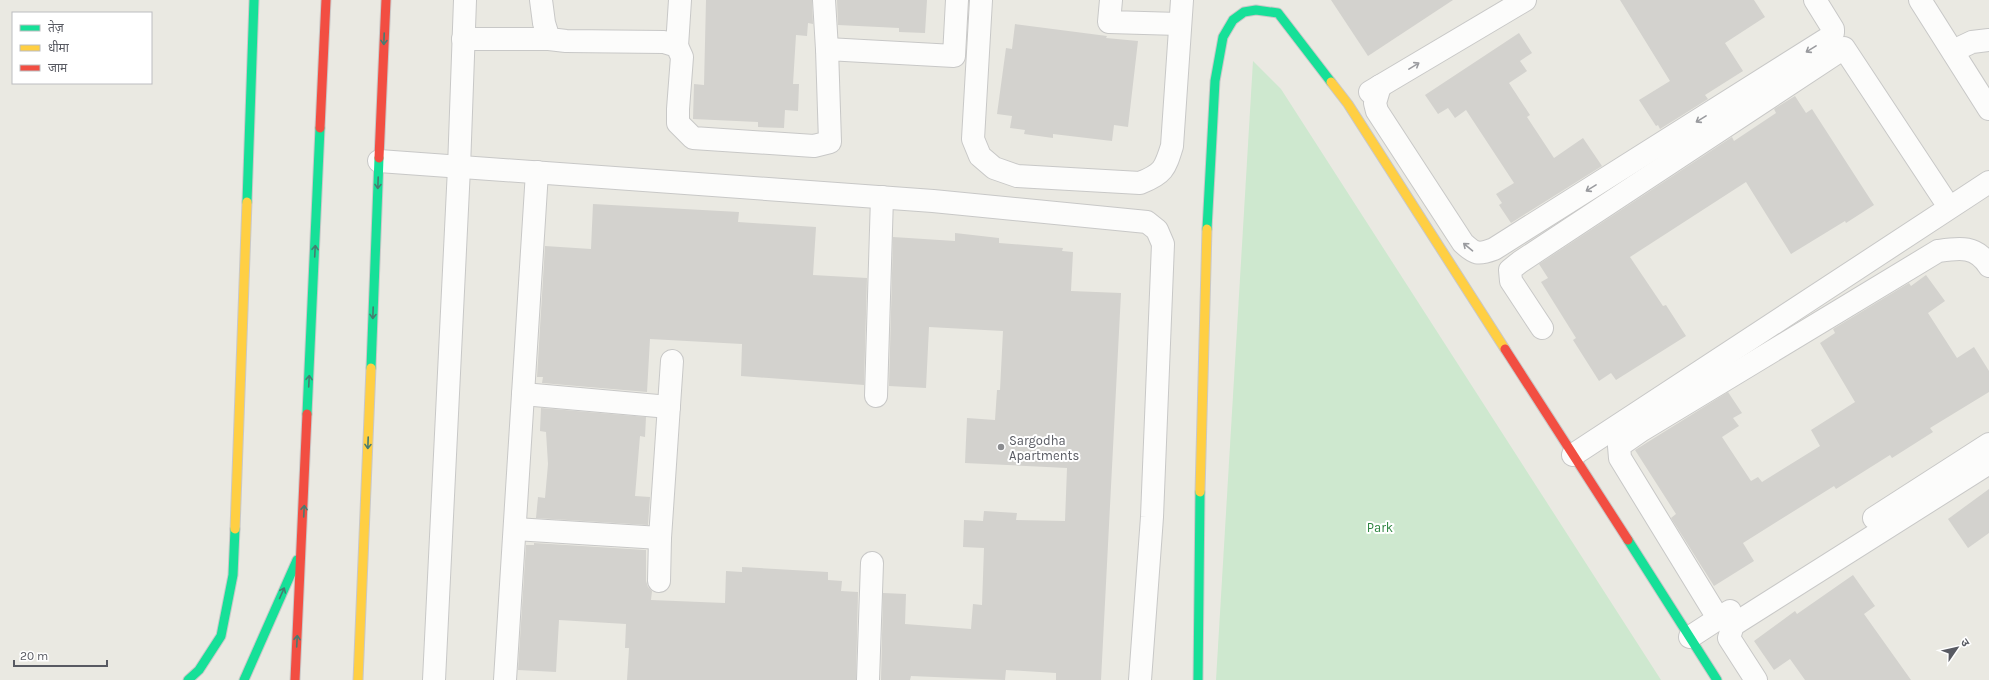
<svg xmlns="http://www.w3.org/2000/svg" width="1989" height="680" viewBox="0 0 1989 680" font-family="Karla,'Noto Sans Devanagari',sans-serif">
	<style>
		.green { fill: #cee8cf }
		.building { fill: #d3d2ce }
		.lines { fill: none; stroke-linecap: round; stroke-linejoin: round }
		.street-casing { stroke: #c8c8c7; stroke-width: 24 }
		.fast-casing { stroke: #c9c8c8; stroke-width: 11 }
		.slow-casing { stroke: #c9c8c8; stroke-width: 11 }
		.jam-casing { stroke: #c9c8c8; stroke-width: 11 }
		.street { stroke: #fcfcfb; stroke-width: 22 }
		.fast { stroke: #16e098; stroke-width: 9 }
		.slow { stroke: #ffcf43; stroke-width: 9 }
		.jam { stroke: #f24e42; stroke-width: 9 }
		.oneway { stroke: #487c70 }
		.oneway2 { stroke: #9a9b9f }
		.poi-dot { fill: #8b8c8f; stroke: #fff; stroke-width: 1.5 }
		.labels { text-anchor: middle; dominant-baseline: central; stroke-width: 4; stroke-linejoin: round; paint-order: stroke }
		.poi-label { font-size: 13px; fill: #585a62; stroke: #fff; text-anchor: start }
		.park-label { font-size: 13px; fill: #2d8540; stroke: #fff }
	</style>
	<rect width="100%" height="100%" fill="#eae9e2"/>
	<polygon class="green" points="1253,61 1281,89 1661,680 1216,680"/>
	<g class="building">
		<polygon points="706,0 812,0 813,24 808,23 807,36 796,35 793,84 799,84 798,111 785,110 784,128 758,127 758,122 693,119 694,84 704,85"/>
		<polygon points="837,0 927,0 925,33 899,32 899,28 838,25"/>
		<polygon points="1331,0 1453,0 1368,56"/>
		<polygon points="1620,0 1754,0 1765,17 1725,43 1743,71 1705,95 1708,99 1660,129 1658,125 1656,126 1639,100 1670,81"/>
		<polygon points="1015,24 1107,36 1106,38 1138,41 1128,127 1114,125 1112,141 1053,134 1053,138 1024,134 1025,130 1010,128 1012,116 997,114 1006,48 1012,49"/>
		<polygon points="1519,33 1532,53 1520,61 1527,71 1509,83 1530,115 1527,117 1554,158 1583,138 1602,166 1511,223 1499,205 1502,203 1496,194 1514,183 1466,110 1455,118 1448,108 1438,114 1425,95"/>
		<polygon points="1795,96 1806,113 1812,109 1874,205 1846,223 1845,221 1791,254 1746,182 1630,257 1663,306 1666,305 1686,336 1616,380 1611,373 1599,381 1573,340 1576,338 1541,282 1548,278 1539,264 1732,137 1734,141 1776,113 1774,109"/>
		<polygon points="593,204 739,212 738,222 816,227 813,275 867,278 864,385 741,376 742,344 650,339 647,392 542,383 543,377 537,377 545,246 591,249"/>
		<polygon points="955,233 999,238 999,243 1063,248 1062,251 1073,252 1071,291 1121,293 1101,680 1056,680 1056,673 1006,670 1005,680 911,676 910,680 881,680 883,593 906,594 905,624 971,629 973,604 982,605 984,548 963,547 964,520 983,521 984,511 1017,513 1016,520 1065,521 1067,468 965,463 967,418 995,420 997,390 1000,390 1003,331 929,327 926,388 889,386 893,237 955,241"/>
		<polygon points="1926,275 1945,301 1928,313 1957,358 1974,347 1989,371 1989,392 1930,428 1933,432 1892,458 1890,455 1836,489 1834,486 1743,543 1754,561 1714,586 1671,518 1676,514 1635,450 1728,392 1742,413 1733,418 1739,426 1722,437 1751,481 1758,477 1762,482 1820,446 1811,430 1855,402 1820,343 1835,333 1833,329 1909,283 1911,286"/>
		<polygon points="541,408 646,417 645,437 640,436 635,496 650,497 648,525 536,518 538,497 545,498 548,464 546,432 540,431"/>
		<polygon points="1989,489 1989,533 1968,548 1948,519"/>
		<polygon points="534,543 646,550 646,581 648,587 652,591 651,600 725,603 726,571 742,572 742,567 828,572 828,580 842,581 841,591 858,592 856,680 627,680 629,648 625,648 626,624 559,620 556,672 518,670 526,545 534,545"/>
		<polygon points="1853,575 1875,606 1864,614 1911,680 1805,680 1790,659 1774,670 1754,641 1795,611 1797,614"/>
	</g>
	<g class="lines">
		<defs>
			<g id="street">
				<polyline points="541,0 544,23 549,39 566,41 664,42 677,46 682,57 678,109 678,123 693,138 814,146 830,142 827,49 954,56 957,0"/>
				<polyline points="824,0 827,49"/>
				<path d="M981,0L973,139L980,156L994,168L1017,176L1140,183C1163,174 1165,169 1172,146L1182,0"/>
				<polyline points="1111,0 1109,22 1179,24"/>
				<polyline points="1920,0 1989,109"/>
				<polyline points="463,39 549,39"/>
				<polyline points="677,46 680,0"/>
				<polyline points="1953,51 1972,42 1989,40"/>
				<path d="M1380,86L1375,103L1377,111L1463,243C1475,254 1478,255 1494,249L1830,37L1833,33V29L1815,0"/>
				<polyline points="1370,92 1525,0"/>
				<polyline points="379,161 933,201 1147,222 1157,230 1163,244 1152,517 1140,680"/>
				<polyline points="1542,328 1511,281 1510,270 1520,262 1844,48 1949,207"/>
				<polyline points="523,394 669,407"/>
				<polyline points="876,396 882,197"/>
				<polyline points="1573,455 1989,182"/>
				<polyline points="1874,518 1989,444"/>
				<polyline points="515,529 660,538"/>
				<polyline points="659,581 660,538 672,361"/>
				<path d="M1718,618L1620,458L1619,446L1642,430L1938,251C1959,248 1976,245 1989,266"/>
				<polyline points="1690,637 1730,611"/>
				<polyline points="434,680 459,168 465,0"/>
				<polyline points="505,680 537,172"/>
				<polyline points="868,680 872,563"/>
				<polyline points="1756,680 1729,638 1733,625 1989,463"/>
			</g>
			<g id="fast">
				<polyline points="247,202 254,0"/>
				<polyline points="1207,229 1215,81 1223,37 1233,20 1244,12 1256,10 1278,13 1331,82"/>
				<polyline points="371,368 379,158"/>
				<polyline points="307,414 320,128"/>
				<polyline points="1628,540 1717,680"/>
				<polyline points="188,680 199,670 221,636 233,575 235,529"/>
				<polyline points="244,680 297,560"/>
				<polyline points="1198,680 1200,492"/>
			</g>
			<g id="slow">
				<polyline points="1331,82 1348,104 1505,349"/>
				<polyline points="1200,492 1207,229"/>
				<polyline points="235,529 247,202"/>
				<polyline points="358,680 371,368"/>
			</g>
			<g id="jam">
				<polyline points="320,128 326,0"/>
				<polyline points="379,158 386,0"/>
				<polyline points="1505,349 1628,540"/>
				<polyline points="295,680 307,414"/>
			</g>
		</defs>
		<use href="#street" class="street-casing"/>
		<use href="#fast" class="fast-casing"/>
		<use href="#slow" class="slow-casing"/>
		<use href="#jam" class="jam-casing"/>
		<use href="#street" class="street"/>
		<use href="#fast" class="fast"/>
		<use href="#slow" class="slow"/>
		<use href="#jam" class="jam"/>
	</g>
	<defs><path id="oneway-shaft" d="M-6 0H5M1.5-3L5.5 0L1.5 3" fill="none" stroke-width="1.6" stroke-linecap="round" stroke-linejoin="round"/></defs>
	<g class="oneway">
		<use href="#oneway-shaft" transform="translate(384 39) rotate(92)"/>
		<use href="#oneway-shaft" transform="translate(378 183) rotate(92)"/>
		<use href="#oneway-shaft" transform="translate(315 251) rotate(-87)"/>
		<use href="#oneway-shaft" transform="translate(373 313) rotate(92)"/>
		<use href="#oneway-shaft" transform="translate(309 381) rotate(-87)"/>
		<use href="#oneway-shaft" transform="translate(368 443) rotate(92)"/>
		<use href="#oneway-shaft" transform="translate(304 511) rotate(-87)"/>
		<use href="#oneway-shaft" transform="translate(282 593) rotate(-66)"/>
		<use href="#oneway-shaft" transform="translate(297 641) rotate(-87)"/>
	</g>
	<g class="oneway2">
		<use href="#oneway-shaft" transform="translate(1811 49) rotate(148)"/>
		<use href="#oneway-shaft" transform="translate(1414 66) rotate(-31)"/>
		<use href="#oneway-shaft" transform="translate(1701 119) rotate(148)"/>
		<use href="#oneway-shaft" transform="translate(1591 188) rotate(148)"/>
		<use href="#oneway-shaft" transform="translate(1468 247) rotate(-140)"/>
	</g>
	<circle class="poi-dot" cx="1001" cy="447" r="4"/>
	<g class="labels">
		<g class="poi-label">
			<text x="1009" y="440">Sargodha<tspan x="1009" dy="15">Apartments</tspan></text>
		</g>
		<g class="park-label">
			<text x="1380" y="527">Park</text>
		</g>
	</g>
	<rect x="12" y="12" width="140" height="72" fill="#ffffff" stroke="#bcbdc0"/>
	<rect x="20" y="25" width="20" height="6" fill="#16e098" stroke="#bcbdc0"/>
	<text x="48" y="32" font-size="12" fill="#585a62">तेज़</text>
	<rect x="20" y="45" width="20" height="6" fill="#ffcf43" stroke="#bcbdc0"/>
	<text x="48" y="52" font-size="12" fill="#585a62">धीमा</text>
	<rect x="20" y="65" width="20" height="6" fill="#f24e42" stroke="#bcbdc0"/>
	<text x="48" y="72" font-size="12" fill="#585a62">जाम</text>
	<g transform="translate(1957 648) rotate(56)" stroke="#ffffff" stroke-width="3" paint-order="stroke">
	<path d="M0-3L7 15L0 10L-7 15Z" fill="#585a62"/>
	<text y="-6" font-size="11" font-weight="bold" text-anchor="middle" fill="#585a62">उ</text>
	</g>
	<path d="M14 660v6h93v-6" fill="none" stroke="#585a62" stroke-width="2"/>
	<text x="20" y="660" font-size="12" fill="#585a62" stroke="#ffffff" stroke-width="3" paint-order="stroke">20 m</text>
</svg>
